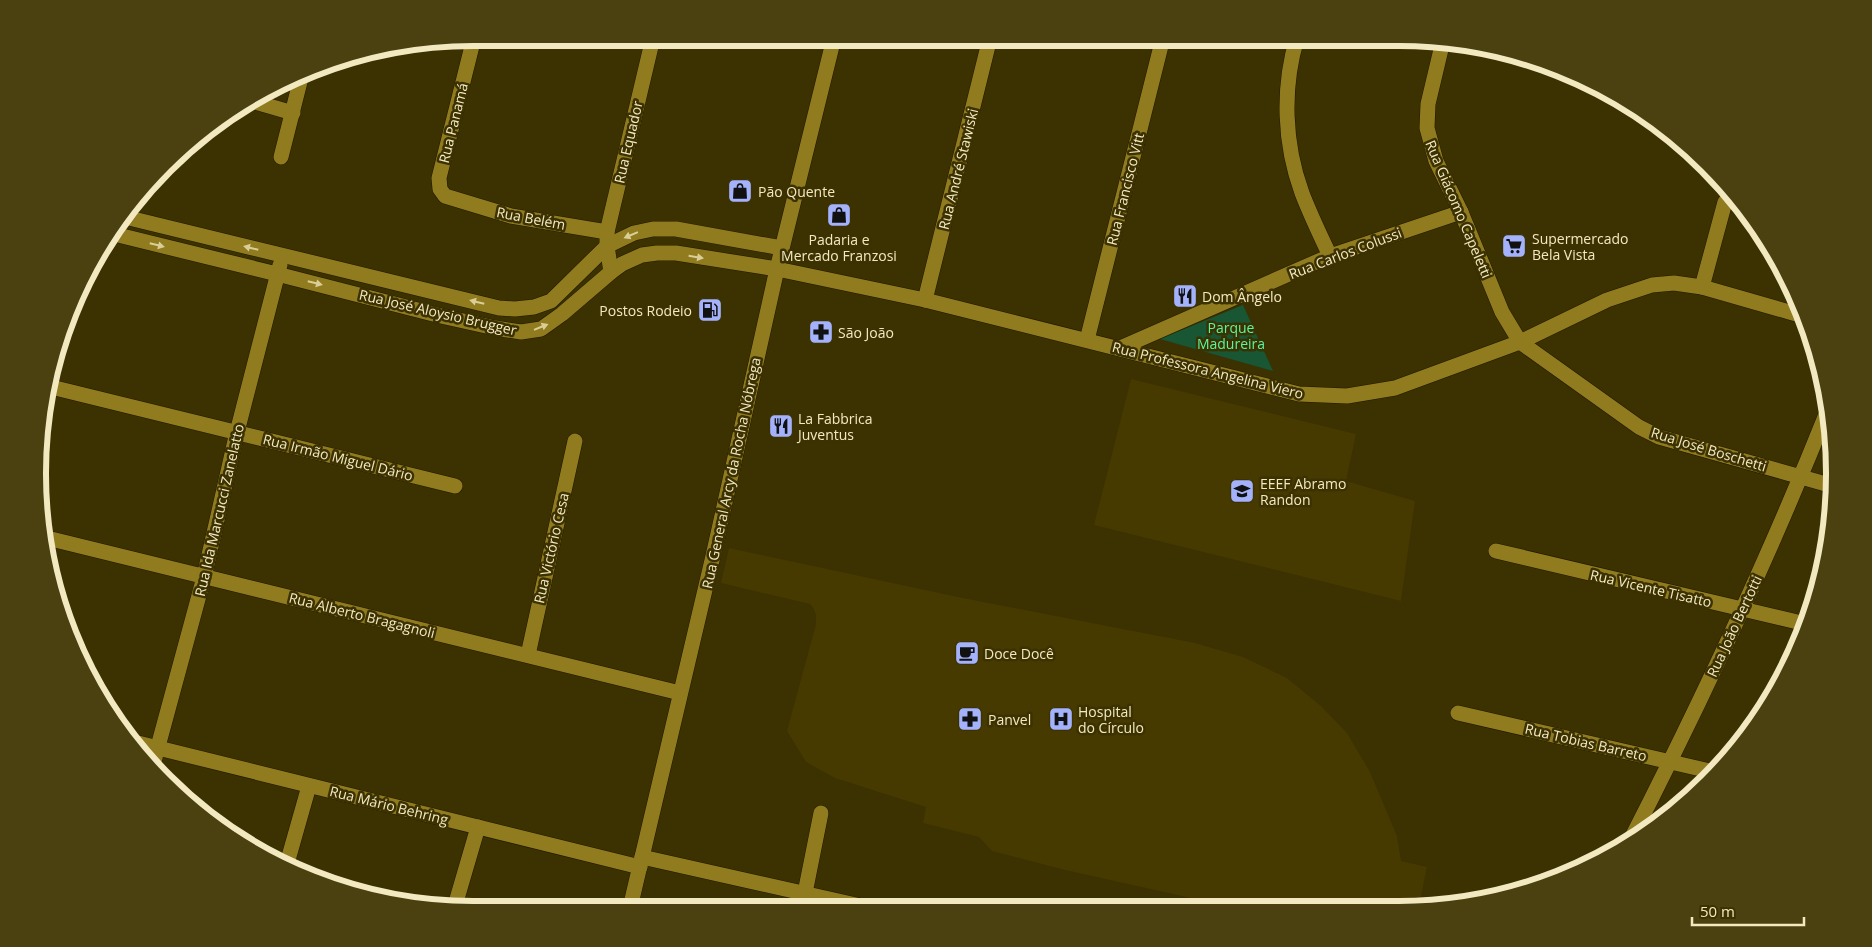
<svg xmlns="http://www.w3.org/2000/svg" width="1872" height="947" viewBox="0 0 1872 947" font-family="'Open Sans',sans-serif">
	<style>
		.built { fill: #463a00 }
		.green { fill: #185634 }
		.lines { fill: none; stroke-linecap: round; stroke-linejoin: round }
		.minor-casing { stroke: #201a01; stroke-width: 16 }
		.minor { stroke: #907b1f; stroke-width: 15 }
		.oneway { fill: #dace98 }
		.labels { text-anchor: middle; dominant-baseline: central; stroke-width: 5; stroke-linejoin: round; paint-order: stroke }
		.street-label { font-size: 14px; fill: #f3e9c0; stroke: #3c3100 }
		.poi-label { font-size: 14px; fill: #f3e9c0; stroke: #3c3100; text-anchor: start }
		.park-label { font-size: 14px; fill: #58f6a0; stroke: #3c3100 }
		.rim { fill: none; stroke: #f3e9c0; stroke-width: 6 }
	</style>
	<rect width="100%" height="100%" fill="#3c3100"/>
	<g class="built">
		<polygon points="1131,379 1356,434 1346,481 1415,501 1401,601 1094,525"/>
		<polygon points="729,548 958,597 1195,643 1243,657 1287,678 1321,706 1347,733 1370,772 1397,836 1401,861 1427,867 1419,906 1227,906 1065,870 992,851 979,837 923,823 926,807 835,778 806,762 787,731 816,624 816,615 814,609 810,604 721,583"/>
	</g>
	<polygon class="green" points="1243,305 1273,371 1160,339"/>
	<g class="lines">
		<defs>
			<g id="minor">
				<polyline points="474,38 439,178 440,189 445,196 511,216 607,232"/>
				<path d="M1297,38C1282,88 1284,144 1302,193C1310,214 1320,235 1330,256"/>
				<polyline points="1443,41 1428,104 1427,128 1436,161 1461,212 1502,312 1520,342 1639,427 1659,437 1833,486"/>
				<polyline points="255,102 293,113"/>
				<polyline points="281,157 301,78"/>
				<polyline points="125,217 499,308 515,309 534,307 551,301 607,246 634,233 653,229 676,229 782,248"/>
				<polyline points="110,233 277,274 441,316 495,328 521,332 541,329 562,314 611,272 622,264 642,255 657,253 676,253 777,269 925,300 1299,394 1347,396 1395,388 1520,342 1607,300 1652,285 1674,283 1702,287 1803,316"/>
				<polyline points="611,272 607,246 607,232 653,38"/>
				<polyline points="1702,287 1725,202"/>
				<polyline points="925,300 990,38"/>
				<polyline points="1087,340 1163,38"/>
				<polyline points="1120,348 1330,256 1461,212"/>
				<polyline points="47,386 455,486"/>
				<polyline points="43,537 680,693"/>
				<polyline points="1496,551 1806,624"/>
				<polyline points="528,655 575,441"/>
				<polyline points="1458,713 1714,772"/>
				<polyline points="138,743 640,867"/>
				<polyline points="153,765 204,577 237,432 280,265"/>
				<path d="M1630,841C1702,700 1770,555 1829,407"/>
				<polyline points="642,857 865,907"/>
				<polyline points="286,867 309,786"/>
				<polyline points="805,893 821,813"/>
				<polyline points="630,908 713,556 777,269 834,38"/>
				<polyline points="454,909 478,827"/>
			</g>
		</defs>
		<use href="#minor" class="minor-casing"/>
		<use href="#minor" class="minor"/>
	</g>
	<defs><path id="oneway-solid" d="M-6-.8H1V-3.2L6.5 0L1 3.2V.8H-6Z" transform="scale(1.25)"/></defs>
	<g class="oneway">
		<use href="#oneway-solid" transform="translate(631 235) rotate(157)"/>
		<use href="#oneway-solid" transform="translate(157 245) rotate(14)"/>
		<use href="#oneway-solid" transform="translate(251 248) rotate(-166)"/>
		<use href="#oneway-solid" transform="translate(696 257) rotate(9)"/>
		<use href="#oneway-solid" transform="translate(315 283) rotate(14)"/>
		<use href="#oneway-solid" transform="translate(477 302) rotate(-166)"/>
		<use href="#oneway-solid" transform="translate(541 327) rotate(-22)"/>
	</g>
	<defs>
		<symbol id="shop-square" viewBox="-11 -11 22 22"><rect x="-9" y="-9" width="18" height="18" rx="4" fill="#a4b2fc" stroke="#3c3100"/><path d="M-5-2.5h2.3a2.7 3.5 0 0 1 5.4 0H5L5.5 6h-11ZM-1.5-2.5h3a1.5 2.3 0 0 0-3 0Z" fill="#111"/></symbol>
		<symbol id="supermarket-square" viewBox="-11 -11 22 22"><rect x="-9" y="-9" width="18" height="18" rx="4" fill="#a4b2fc" stroke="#3c3100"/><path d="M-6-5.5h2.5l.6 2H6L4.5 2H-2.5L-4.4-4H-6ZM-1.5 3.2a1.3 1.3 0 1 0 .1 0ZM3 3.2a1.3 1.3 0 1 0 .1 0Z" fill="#111"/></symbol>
		<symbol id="restaurant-square" viewBox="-11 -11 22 22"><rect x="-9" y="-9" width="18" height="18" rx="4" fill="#a4b2fc" stroke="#3c3100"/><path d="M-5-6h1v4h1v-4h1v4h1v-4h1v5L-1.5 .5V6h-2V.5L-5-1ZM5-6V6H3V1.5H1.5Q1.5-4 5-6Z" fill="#111"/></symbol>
		<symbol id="fuel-square" viewBox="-11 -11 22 22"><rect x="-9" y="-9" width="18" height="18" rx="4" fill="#a4b2fc" stroke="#3c3100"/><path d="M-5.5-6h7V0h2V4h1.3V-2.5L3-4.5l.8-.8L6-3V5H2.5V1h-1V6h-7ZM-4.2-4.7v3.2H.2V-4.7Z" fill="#111"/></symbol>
		<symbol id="pharmacy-square" viewBox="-11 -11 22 22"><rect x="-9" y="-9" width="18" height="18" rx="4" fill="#a4b2fc" stroke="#3c3100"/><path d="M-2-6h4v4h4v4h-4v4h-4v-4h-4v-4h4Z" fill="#111"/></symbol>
		<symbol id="school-square" viewBox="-11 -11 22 22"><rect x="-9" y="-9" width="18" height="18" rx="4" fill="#a4b2fc" stroke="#3c3100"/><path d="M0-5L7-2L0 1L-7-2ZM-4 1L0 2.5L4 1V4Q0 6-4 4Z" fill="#111"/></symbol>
		<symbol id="cafe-square" viewBox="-11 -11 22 22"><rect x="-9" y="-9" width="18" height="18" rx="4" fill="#a4b2fc" stroke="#3c3100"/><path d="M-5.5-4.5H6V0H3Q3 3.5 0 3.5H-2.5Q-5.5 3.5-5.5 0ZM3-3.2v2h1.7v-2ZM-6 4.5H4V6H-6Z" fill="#111"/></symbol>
		<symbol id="hospital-square" viewBox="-11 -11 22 22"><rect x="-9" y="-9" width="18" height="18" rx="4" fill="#a4b2fc" stroke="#3c3100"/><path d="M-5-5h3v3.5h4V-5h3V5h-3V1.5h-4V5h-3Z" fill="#111"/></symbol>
	</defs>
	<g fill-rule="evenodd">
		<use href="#shop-square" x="726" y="177" width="28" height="28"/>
		<use href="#shop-square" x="825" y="201" width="28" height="28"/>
		<use href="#supermarket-square" x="1500" y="232" width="28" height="28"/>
		<use href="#restaurant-square" x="1171" y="282" width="28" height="28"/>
		<use href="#fuel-square" x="696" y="296" width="28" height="28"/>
		<use href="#pharmacy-square" x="807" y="318" width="28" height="28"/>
		<use href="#restaurant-square" x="767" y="412" width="28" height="28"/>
		<use href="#school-square" x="1228" y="477" width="28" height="28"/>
		<use href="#cafe-square" x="953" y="639" width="28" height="28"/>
		<use href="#pharmacy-square" x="956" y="705" width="28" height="28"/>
		<use href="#hospital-square" x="1047" y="705" width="28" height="28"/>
	</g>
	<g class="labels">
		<g class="street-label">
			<text transform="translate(453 123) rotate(-76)">Rua Panamá</text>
			<text transform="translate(628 142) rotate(-77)">Rua Equador</text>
			<text transform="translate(958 169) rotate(-76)">Rua André Stawiski</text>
			<text transform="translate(1125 189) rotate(-76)">Rua Francisco Vitt</text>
			<text transform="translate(1459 209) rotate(67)">Rua Giácomo Capeletti</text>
			<text transform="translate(531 218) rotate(11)">Rua Belém</text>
			<text transform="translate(1345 253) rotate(-21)">Rua Carlos Colussi</text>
			<text transform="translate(438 312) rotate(13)">Rua José Aloysio Brugger</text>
			<text transform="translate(1208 370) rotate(14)">Rua Professora Angelina Viero</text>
			<text transform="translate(1709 449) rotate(17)">Rua José Boschetti</text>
			<text transform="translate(338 457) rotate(14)">Rua Irmão Miguel Dário</text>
			<text transform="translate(731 473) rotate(-78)">Rua General Arcy da Rocha Nóbrega</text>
			<text transform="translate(219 510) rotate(-77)">Rua Ida Marcucci Zanelatto</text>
			<text transform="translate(551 548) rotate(-77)">Rua Victório Cesa</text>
			<text transform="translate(1651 588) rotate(13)">Rua Vicente Tisatto</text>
			<text transform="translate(362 615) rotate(14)">Rua Alberto Bragagnoli</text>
			<text transform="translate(1734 626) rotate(-65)">Rua João Bertotti</text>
			<text transform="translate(1586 742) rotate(13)">Rua Tobias Barreto</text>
			<text transform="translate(389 805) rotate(14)">Rua Mário Behring</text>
		</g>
		<g class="poi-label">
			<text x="758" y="191">Pão Quente</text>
			<text x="1532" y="238">Supermercado<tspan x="1532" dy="16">Bela Vista</tspan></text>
			<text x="839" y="239" text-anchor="middle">Padaria e<tspan x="839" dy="16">Mercado Franzosi</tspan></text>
			<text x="1202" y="296">Dom Ângelo</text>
			<text x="692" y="310" text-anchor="end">Postos Rodeio</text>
			<text x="838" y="332">São João</text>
			<text x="798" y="418">La Fabbrica<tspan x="798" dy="16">Juventus</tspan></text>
			<text x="1260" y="483">EEEF Abramo<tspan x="1260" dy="16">Randon</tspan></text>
			<text x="984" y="653">Doce Docê</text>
			<text x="1078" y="711">Hospital<tspan x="1078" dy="16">do Círculo</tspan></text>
			<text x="988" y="719">Panvel</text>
		</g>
		<g class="park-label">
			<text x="1231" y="327">Parque<tspan x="1231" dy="16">Madureira</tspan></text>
		</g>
	</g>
	<path d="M0 0H1872V947H0ZM473 46H1399A427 427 0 0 1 1826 473V474A427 427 0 0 1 1399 901H473A427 427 0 0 1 46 474V473A427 427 0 0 1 473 46Z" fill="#4b400f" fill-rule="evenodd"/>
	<path class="rim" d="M473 46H1399A427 427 0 0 1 1826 473V474A427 427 0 0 1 1399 901H473A427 427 0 0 1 46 474V473A427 427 0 0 1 473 46Z"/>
	<path d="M1692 917v8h112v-8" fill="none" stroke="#f3e9c0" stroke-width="2.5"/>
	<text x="1700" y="917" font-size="15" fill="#f3e9c0" stroke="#3c3100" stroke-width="4" paint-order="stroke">50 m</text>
</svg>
